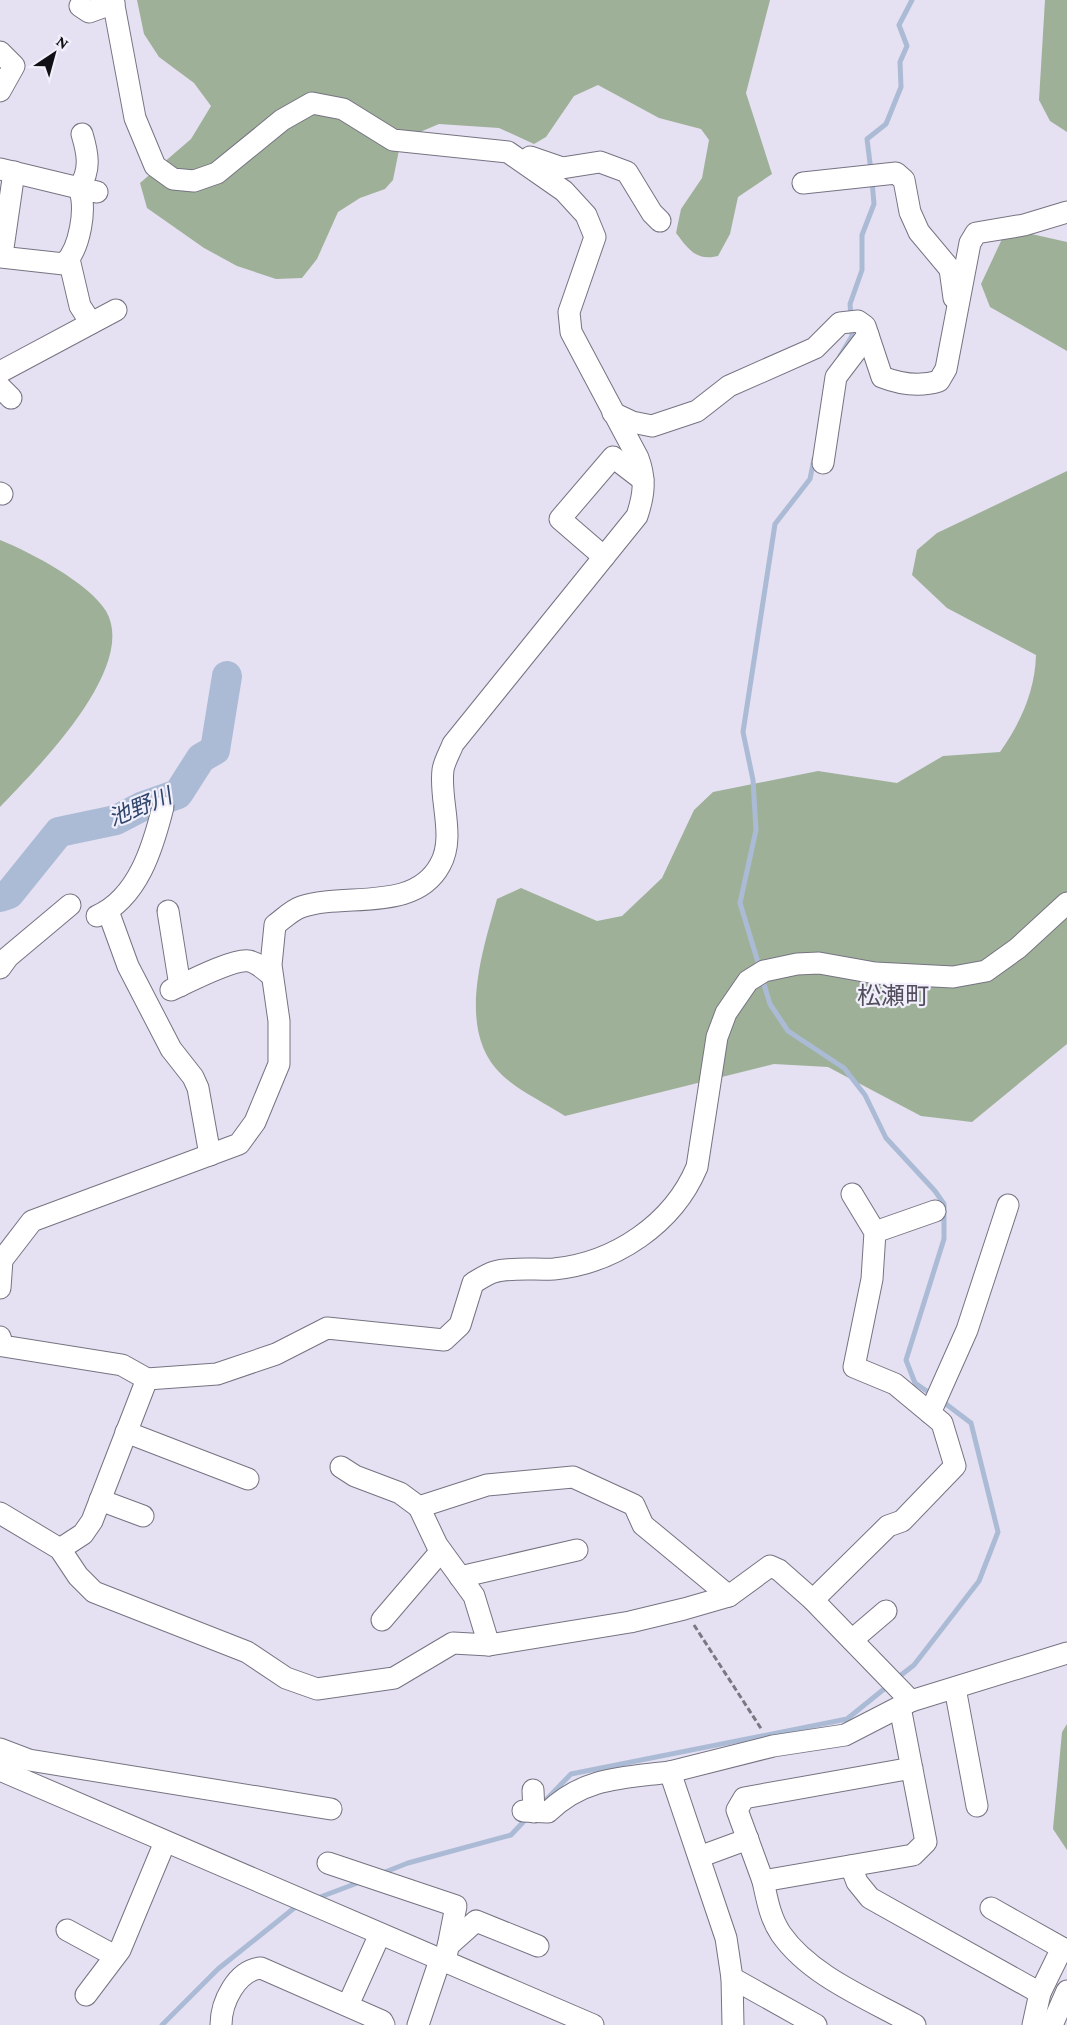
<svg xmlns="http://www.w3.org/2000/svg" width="1067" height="2025" viewBox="0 0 1067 2025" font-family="'Crimson Pro','Noto Sans JP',serif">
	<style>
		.forest { fill: #9eb198 }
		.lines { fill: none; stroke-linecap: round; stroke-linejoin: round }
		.stream { stroke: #acbbd5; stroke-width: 5 }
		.river { stroke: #acbbd5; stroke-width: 30 }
		.minor-casing { stroke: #767382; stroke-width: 23 }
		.path { stroke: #7b7883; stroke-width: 3; stroke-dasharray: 6 3; stroke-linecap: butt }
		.minor { stroke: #fff; stroke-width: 21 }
		.labels { text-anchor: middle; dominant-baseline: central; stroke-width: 4.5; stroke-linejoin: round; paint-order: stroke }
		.water-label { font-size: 22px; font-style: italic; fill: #2e446a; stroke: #f2effc }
		.quarter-label { font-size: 24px; fill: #524e5c; stroke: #f2effc }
	</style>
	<rect width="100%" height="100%" fill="#e5e1f2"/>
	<g class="forest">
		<path d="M137,0H770L746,93L772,174L738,197L730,234L718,256C696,261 689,250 676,233L681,209L702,178L709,140L701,129L659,118L598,85L574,96L546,137L534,144L499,128L439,124L401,140L393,180L385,189L360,198L338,212L317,259L302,278L276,279L237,266L204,248L147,208L140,183L191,139L211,106L194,83L159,57L144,34Z"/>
		<polygon points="1045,0 1067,0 1067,132 1050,121 1039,100"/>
		<polygon points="1027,233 1067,242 1067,351 990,307 981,284 1002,239"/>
		<path d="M1067,471V1044L972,1122L921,1116L828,1067L774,1064L565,1116C545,1103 519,1091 502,1075C455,1031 483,950 497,899L521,888L597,921L622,916L662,878L694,810L713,792L818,771L897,783L943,756L1000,752C1021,722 1035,691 1036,655L947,608L912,575L917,550L937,533Z"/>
		<path d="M0,540C30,552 89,583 106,611C139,668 35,770 0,807Z"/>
		<polygon points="1067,1724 1067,1850 1053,1829 1062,1732"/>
	</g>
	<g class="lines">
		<g class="stream">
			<polyline points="871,171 867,139 886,124 901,87 900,62 907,46 899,25 912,0"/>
			<polyline points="851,317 850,304 862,270 862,235 874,204 872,181"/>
			<polyline points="840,356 852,336 851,326"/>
			<polyline points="760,969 740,903 756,830 753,780 743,732 775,524 810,479 814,459"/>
			<polyline points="762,978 770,1004 788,1031 844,1068 865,1095 886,1138 935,1191 944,1204 944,1239 906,1360 915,1383 934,1396"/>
			<polyline points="896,1679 914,1665 979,1581 998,1532 971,1423 942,1401"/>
			<polyline points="541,1805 571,1774 847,1719 889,1685"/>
			<polyline points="380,1874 408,1863 511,1835 528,1817"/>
			<polyline points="315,1899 360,1882"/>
			<polyline points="162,2025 218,1969 298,1905"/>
		</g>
		<polyline class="river" points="0,897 9,894 59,832 116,820 141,807 178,794 201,758 215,750 227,676"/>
		<defs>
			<g id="minor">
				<polyline points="80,6 89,12 114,3"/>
				<polyline points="0,52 14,66 0,91"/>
				<polyline points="530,157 562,168 600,162 627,172 652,213 660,221"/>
				<path d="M0,169L79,188C91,170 88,154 82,134"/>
				<polyline points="803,183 896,173 904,180 910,212 919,232 950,269 954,298"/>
				<polyline points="2,255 14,172"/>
				<path d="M0,257L64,264C80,249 87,208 79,188L97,192"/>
				<polyline points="69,259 80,306 91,323"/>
				<polyline points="0,372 116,310"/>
				<polyline points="0,387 11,398"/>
				<path d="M613,413L632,422L652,426L697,411L729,386L815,348L840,323L858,321L865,326L882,377C900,384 920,387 939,381L946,369L970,243L976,233L1024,225L1067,212"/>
				<polyline points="823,463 836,377 868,335"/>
				<polyline points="0,493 2,494"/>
				<polyline points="604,557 560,519 613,457 643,480"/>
				<polyline points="108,911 128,966 171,1049 193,1077 198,1088 210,1155"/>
				<polyline points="168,911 180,986"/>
				<path d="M97,916C138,898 153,847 163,807"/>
				<polyline points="0,968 8,957 70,905"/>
				<path d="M171,990C186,983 234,958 249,961C258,963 265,970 272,976"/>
				<polyline points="875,1232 935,1211"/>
				<path d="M0,1288L2,1260L32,1221L239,1144L255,1122L279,1064V1021L271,965L275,925C283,919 292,910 301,907C345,892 414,913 440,865C456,837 439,800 443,770C444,762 450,752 453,744L637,516C644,495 646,479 638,458L571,332L569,312L595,237L586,215L564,191L508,152L393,140L343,109L312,103L282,120L217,173L194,181L173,179L155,166L135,118L113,0"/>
				<path d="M0,1337L3,1346L122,1365L147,1379L217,1374L276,1354L327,1328L444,1340L460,1325L473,1283C480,1279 487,1274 494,1272C512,1267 535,1270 554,1269C615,1263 673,1224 697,1167L717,1037L726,1013L748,981L764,971L797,964L819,963L875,973L953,977L986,971L1018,948L1067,903"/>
				<polyline points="930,1413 967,1330 1008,1205"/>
				<polyline points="126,1432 248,1479"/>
				<polyline points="341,1467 355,1476 400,1493 419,1507"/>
				<polyline points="100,1500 143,1516"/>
				<polyline points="0,1513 60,1549 78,1576 94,1592 247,1652 286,1678 317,1689 394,1678 453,1643 489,1645 630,1622 684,1609 729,1596 770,1566 779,1570 813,1600 911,1701"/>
				<polyline points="60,1549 83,1534 92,1521 147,1379"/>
				<polyline points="460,1577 577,1550"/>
				<polyline points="813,1600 888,1526 902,1521 955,1466 942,1423 895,1384 854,1367 872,1279 875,1232 852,1194"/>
				<polyline points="382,1620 441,1551"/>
				<polyline points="852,1640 886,1611"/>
				<polyline points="489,1645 474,1596 437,1545 419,1507 487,1485 573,1477 634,1505 643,1525 729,1596"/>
				<polyline points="955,1688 977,1806"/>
				<polyline points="900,1707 926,1842 913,1855 763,1881 737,1810 744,1798 912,1768"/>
				<polyline points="0,1749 29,1760 331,1809"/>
				<polyline points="0,1770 593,2025"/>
				<polyline points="533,1790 534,1812"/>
				<path d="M523,1811L548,1812C584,1777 623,1778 670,1772"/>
				<polyline points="699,1857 748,1839"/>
				<polyline points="328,1863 456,1906 445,1962"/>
				<polyline points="851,1866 857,1882 870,1898 1040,1993 1033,2025"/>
				<path d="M763,1881C767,1899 770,1918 781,1934C811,1977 871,2000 915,2025"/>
				<polyline points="991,1908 1062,1948 1040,1993"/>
				<polyline points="67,1930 115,1956"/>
				<polyline points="448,1946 476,1921 538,1946"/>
				<polyline points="732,1978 816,2025"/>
				<polyline points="86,1995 120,1950 165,1842"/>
				<polyline points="348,2005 380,1934"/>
				<path d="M221,2025C221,2002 237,1970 261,1968L382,2021L384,2025"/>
				<polyline points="418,2025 440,1960"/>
				<polyline points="733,2025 732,1978 726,1938 670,1772 773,1746 845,1735 911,1701 1067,1653"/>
				<polyline points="1052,2025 1067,1991"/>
			</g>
		</defs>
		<use href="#minor" class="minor-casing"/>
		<polyline class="path" points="694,1625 762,1730"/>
		<use href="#minor" class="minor"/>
	</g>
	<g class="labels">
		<g class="water-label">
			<text transform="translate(140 807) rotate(-22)">池野川</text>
		</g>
		<g class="quarter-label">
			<text x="893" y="995">松瀬町</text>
		</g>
	</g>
	<g transform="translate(54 54) rotate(36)" stroke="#f2effc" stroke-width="4.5" paint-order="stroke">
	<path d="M0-4.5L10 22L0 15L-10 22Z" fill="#111015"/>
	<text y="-9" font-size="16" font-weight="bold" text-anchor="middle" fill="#111015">N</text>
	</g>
</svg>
